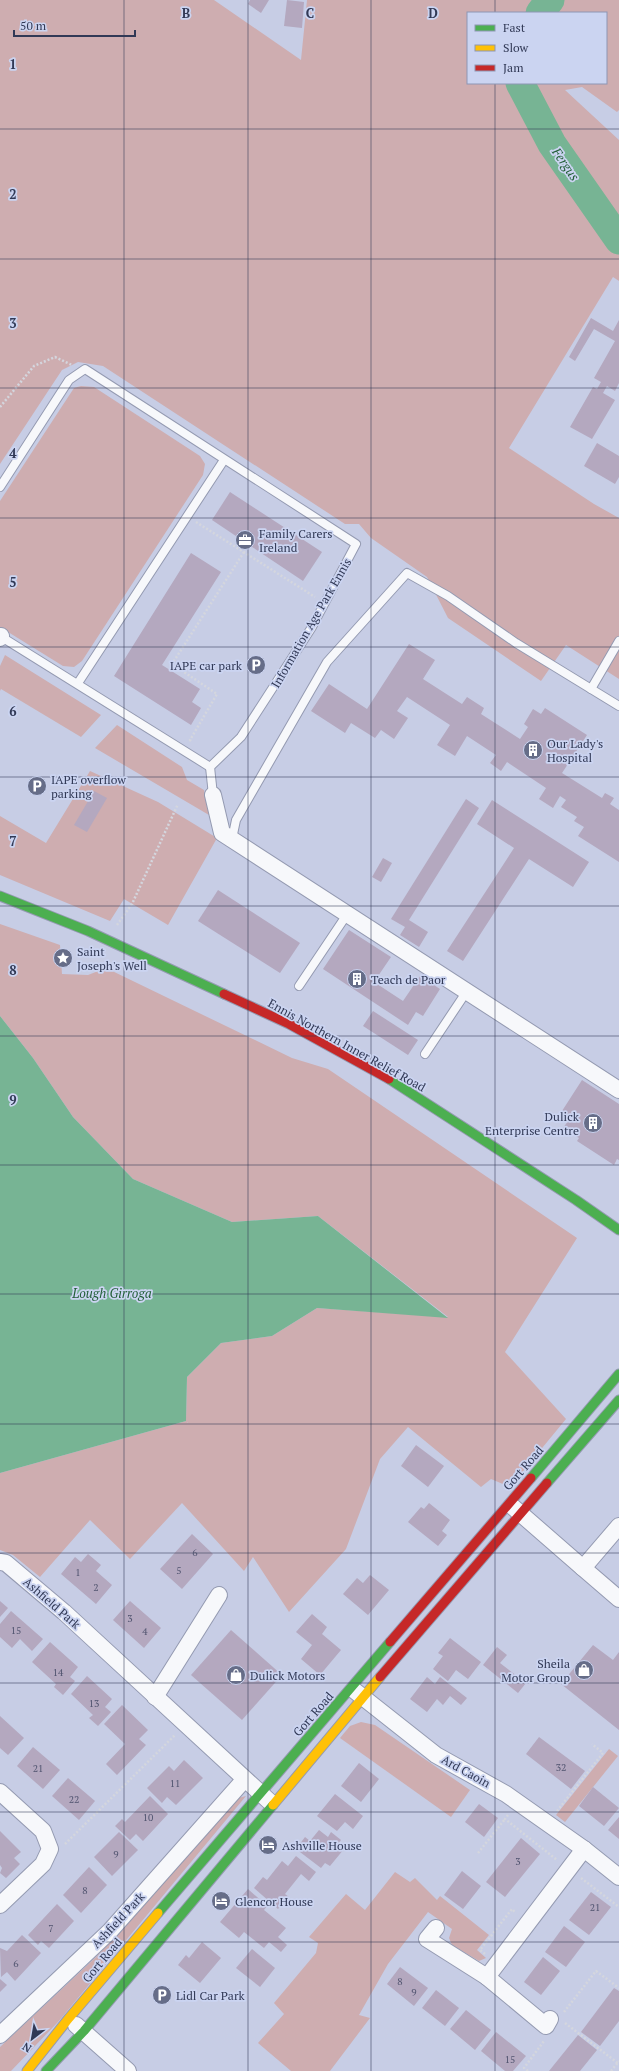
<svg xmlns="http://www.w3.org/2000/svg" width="619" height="2071" viewBox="0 0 619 2071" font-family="'PT Serif',serif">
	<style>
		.green { fill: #ceadb0; fill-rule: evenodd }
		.water { fill: #77b494 }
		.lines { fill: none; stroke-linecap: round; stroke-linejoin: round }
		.river { stroke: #77b494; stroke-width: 29 }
		.building { fill: #b4a8bf }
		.lane-casing { stroke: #949ab1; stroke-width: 10 }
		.street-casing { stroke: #949ab1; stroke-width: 18 }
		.fast-casing { stroke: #949ab1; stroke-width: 11 }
		.slow-casing { stroke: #949ab1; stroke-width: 11 }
		.jam-casing { stroke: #949ab1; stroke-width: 11 }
		.path { stroke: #d4d6de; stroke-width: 2.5; stroke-dasharray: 2 2; stroke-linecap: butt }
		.lane { stroke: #f7f8fb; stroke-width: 8 }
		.street { stroke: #f7f8fb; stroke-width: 16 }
		.fast { stroke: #4caf50; stroke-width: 9 }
		.slow { stroke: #ffc107; stroke-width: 9 }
		.jam { stroke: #c62828; stroke-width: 9 }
		.grid { fill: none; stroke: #313956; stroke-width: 1; stroke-opacity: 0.55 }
		.labels { text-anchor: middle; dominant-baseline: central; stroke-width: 3.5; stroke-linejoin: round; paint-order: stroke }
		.number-label { font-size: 10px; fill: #525570 }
		.poi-label { font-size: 12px; fill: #313956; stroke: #cbd4f1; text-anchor: start }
		.street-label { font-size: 12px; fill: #313956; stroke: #cbd4f1 }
		.water-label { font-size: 13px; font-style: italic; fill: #225f38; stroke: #cbd4f1 }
		.grid-label { font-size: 13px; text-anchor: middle; font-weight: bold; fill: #313956; stroke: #cbd4f1; stroke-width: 3.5; stroke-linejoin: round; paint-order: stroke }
	</style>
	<rect width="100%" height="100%" fill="#c7cde5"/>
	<g class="green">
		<path d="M0,0H214L301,60L307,0H619V110L617,112L582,87L565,90L619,140V281L613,277L509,448L594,504L619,518V679L566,645L541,681L448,618L427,577L371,538L359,524H345L103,366L78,362L62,370L0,464ZM468,13H606V83H468Z"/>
		<polygon points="81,386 94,387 200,456 205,464 203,475 82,661 74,667 63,666 0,627 0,501 74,388"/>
		<polygon points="5,655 101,715 81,737 1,689 0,691 0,666"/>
		<polygon points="117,725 182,767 187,780 204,790 209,815 95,748"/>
		<polygon points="90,771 158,802 217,838 168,925 124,899 110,921 0,875 0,816 46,843"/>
		<polygon points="0,924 60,945 62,974 88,975 106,968 292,1058 328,1069 577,1238 505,1352 566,1419 510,1487 491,1479 481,1487 408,1427 380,1459 346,1549 289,1612 253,1557 244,1571 182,1503 130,1559 90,1520 40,1577 13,1555 0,1550 0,1473 186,1421 188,1423 186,1421 187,1377 221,1343 272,1336 317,1308 448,1317 318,1216 232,1222 133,1179 73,1117 33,1058 0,1016"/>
		<polygon points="361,1722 375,1725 470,1790 451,1817 340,1738 350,1726"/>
		<polygon points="609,1749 618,1756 565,1822 556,1815"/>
		<polygon points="246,1796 58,2022 11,2071 0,2071 0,2047 96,1957 238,1798"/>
		<polygon points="395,1872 410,1882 415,1878 437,1900 440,1896 489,1935 477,1950 486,1958 479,1961 452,1945 449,1938 452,1929 428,1912 388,1964 359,2015 370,2018 330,2071 291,2071 258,2043 284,2014 274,2003 316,1953 318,1943 309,1937 346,1894 365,1910"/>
	</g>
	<polygon class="water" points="0,1016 33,1058 73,1117 133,1179 232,1222 318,1216 448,1318 317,1308 272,1336 221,1343 187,1377 186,1421 0,1473"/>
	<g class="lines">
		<g class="river">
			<polyline points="540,13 550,0"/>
			<polyline points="520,83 552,144 619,240"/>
		</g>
	</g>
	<g class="building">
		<polygon points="250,0 269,0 261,13 248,4"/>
		<polygon points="287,0 304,2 302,28 284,26"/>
		<polygon points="591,318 613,331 619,320 619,383 615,391 607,386 603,393 615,400 592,439 570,427 593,387 597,389 601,382 594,378 615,341 594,329 575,361 569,357"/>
		<polygon points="597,443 619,456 619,477 615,484 584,466"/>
		<polygon points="230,492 322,552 303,581 212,520"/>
		<polygon points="191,553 221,572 162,665 200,689 192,702 201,708 191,725 114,676"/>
		<polygon points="409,644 435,660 423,679 462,704 467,697 484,708 481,714 520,739 528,727 524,724 533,709 541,714 545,708 587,735 562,773 602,798 605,793 614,798 610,804 619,810 619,862 578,836 584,827 574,821 577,817 561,807 566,800 560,796 553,808 539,799 546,788 507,762 501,771 490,763 496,755 467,736 455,756 437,745 450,725 407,697 397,711 408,718 394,739 381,730 375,738 351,723 345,733 311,711 329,684 367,709"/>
		<polygon points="94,791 107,798 87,832 74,825"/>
		<polygon points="466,799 479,808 409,920 428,932 419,947 400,935 405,927 391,919"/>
		<polygon points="492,800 589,862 573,887 529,859 463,961 447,951 514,848 477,824"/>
		<polygon points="383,858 392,863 381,882 372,877"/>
		<polygon points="218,890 300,943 280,973 198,921"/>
		<polygon points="349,930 391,957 374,982 403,1001 420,976 440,989 423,1016 416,1012 408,1025 323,969"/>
		<polygon points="373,1011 418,1040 408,1055 363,1026"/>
		<polygon points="582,1080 619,1104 619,1160 617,1159 614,1165 577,1141 579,1138 563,1128 571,1117 562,1111"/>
		<polygon points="416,1445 444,1466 428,1487 401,1466"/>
		<polygon points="429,1503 450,1520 442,1531 447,1535 438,1546 408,1522 421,1507 424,1509"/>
		<polygon points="192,1534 213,1554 182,1589 160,1569"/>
		<polygon points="88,1554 101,1565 96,1571 112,1585 96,1604 61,1574 75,1557 81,1562"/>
		<polygon points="370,1575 389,1590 368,1615 343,1594 357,1578 363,1583"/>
		<polygon points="0,1601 8,1608 0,1617"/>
		<polygon points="130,1601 161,1628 144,1648 113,1620"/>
		<polygon points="11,1611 43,1639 32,1651 20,1639 12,1648 0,1637 0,1624"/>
		<polygon points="312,1614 327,1627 322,1634 341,1650 320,1675 301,1659 312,1645 296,1632"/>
		<polygon points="231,1630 282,1675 242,1720 191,1675"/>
		<polygon points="450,1638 481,1662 468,1679 456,1670 448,1681 433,1669 443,1656 438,1653"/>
		<polygon points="50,1642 78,1667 70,1677 75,1681 63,1695 54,1687 56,1684 32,1662"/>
		<polygon points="593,1645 613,1660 619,1652 619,1730 561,1684"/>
		<polygon points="497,1647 507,1655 500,1663 526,1683 518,1693 483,1665"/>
		<polygon points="87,1676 112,1699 105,1707 111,1712 98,1726 89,1718 93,1715 71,1694"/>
		<polygon points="427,1677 435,1684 440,1677 467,1698 461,1705 450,1696 443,1705 437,1699 427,1712 410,1699"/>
		<polygon points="122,1705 148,1730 139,1739 146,1745 117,1775 106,1764 125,1744 104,1724"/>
		<polygon points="0,1716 24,1738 8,1755 0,1748"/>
		<polygon points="539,1737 585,1771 571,1789 526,1754"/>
		<polygon points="33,1747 60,1770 43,1789 17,1766"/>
		<polygon points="184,1760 203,1778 176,1805 167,1797 162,1803 147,1788 169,1766 174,1771"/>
		<polygon points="359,1763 379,1779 361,1802 341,1786"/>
		<polygon points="68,1778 95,1801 79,1820 52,1796"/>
		<polygon points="593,1787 619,1808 604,1826 579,1806"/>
		<polygon points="335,1794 363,1816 353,1829 345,1822 337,1831 317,1816"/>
		<polygon points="150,1796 168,1814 143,1841 136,1834 130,1840 115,1826 122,1819 125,1822"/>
		<polygon points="479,1804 498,1818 484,1837 465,1822"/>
		<polygon points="619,1817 619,1839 608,1830"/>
		<polygon points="319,1830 328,1837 331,1832 341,1840 338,1844 344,1849 330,1866 325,1863 321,1868 296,1849 305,1837 310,1841"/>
		<polygon points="0,1831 21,1852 14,1858 20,1864 6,1878 0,1873 2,1868 0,1865"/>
		<polygon points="119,1832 138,1850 112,1876 94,1857"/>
		<polygon points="521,1838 540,1854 505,1897 486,1882"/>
		<polygon points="296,1856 316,1872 309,1881 301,1874 285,1894 289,1897 278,1909 254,1888 263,1877 267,1880 282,1861 288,1866"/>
		<polygon points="89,1867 107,1885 81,1913 63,1895"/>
		<polygon points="462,1871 481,1886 463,1909 444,1895"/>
		<polygon points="248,1889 267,1906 264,1910 286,1928 278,1937 287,1945 281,1952 269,1942 264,1948 244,1932 239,1938 220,1922"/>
		<polygon points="591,1892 611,1907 589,1935 569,1920"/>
		<polygon points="57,1904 74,1921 49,1948 41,1941 38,1945 28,1935"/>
		<polygon points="564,1926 585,1942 566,1967 545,1952"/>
		<polygon points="22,1935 41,1953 15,1981 7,1972 1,1977 0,1948 7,1951"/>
		<polygon points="202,1942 221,1958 200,1983 178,1965 186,1955 189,1958"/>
		<polygon points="252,1949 275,1968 260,1987 236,1968"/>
		<polygon points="543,1957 560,1971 541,1995 524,1982"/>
		<polygon points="400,1967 428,1988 414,2006 387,1984"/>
		<polygon points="0,1979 7,1985 0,1992"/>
		<polygon points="614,1988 619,1991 619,2021 600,2046 581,2032"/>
		<polygon points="436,1990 459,2008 445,2026 422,2008"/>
		<polygon points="466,2010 491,2030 475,2050 450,2029"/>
		<polygon points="496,2032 526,2056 513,2071 505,2071 481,2051"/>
		<polygon points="578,2035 597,2050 580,2071 549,2071"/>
	</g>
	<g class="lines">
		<defs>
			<g id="lane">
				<polyline points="0,487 69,380 85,369 356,544 312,627 241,737 210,767"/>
				<polyline points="0,636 210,767"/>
				<polyline points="78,683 224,460"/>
				<polyline points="591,689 619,641"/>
				<polyline points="210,767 213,795"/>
				<polyline points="232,839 236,820 327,662 407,573 448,596 516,643 619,706"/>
				<polyline points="299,986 348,913"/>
				<polyline points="425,1054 467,991"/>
			</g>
			<g id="street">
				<polyline points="0,638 1,636"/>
				<polyline points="213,795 222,833 619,1090"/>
				<polyline points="513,1507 583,1568 619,1526"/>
				<polyline points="0,1562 6,1563 64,1612 269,1801"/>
				<polyline points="583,1568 619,1599"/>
				<polyline points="355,1691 436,1755 506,1794 584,1849 619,1877"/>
				<polyline points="155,1697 219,1595"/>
				<polyline points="0,1792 43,1831 50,1849 43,1864 0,1905"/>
				<polyline points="436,1928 427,1939 487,1977 546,2026 550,2019"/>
				<polyline points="487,1977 584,1849"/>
				<polyline points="76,2025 128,2071"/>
				<polyline points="0,2035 110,1931 244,1780"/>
			</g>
			<g id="fast">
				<polyline points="0,896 88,931 224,994"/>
				<polyline points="389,1079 576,1200 619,1230"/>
				<polyline points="531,1478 619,1374"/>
				<polyline points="547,1483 619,1400"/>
				<polyline points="158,1913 390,1642"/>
				<polyline points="46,2071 84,2031 273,1805"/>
			</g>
			<g id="slow">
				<polyline points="273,1805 380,1677"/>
				<polyline points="27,2071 69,2018 158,1913"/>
			</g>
			<g id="jam">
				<polyline points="224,994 289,1024 389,1079"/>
				<polyline points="390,1642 531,1478"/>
				<polyline points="380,1677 547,1483"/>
			</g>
		</defs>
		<use href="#lane" class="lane-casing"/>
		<use href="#street" class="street-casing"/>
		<use href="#fast" class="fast-casing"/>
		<use href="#slow" class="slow-casing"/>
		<use href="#jam" class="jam-casing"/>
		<g class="path">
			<polyline points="0,407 34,366 55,357 72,365"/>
			<polyline points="196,522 315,597"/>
			<polyline points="191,741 190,740 217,694 172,664 244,552"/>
			<polyline points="117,925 132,904 178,804"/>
			<polyline points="557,1811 603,1753 592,1744"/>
			<polyline points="508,1815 505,1819 557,1860"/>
			<polyline points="65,1844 175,1735"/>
			<polyline points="478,1853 505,1819"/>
			<polyline points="581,1878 619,1907"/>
			<polyline points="485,1954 480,1950 512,1909 516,1913"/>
			<polyline points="564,2012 596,1971 619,1988"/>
			<polyline points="565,2023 619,2064"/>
			<polyline points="528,2071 524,2068 544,2041"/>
			<polyline points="611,2071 619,2061"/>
		</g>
		<use href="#lane" class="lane"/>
		<use href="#street" class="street"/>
		<use href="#fast" class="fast"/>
		<use href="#slow" class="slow"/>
		<use href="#jam" class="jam"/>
	</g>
	<path class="grid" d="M124,0V2071M248,0V2071M371,0V2071M495,0V13M495,83V2071M0,129H619M0,259H619M0,388H619M0,518H619M0,647H619M0,777H619M0,906H619M0,1036H619M0,1165H619M0,1294H619M0,1424H619M0,1553H619M0,1683H619M0,1812H619M0,1942H619"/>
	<defs>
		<symbol id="office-disc" viewBox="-11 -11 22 22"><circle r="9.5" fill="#666d88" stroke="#cbd4f1"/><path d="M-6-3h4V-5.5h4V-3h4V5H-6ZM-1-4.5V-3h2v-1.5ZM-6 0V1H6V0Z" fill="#fff"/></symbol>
		<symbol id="parking-disc" viewBox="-11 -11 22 22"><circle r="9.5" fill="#666d88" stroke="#cbd4f1"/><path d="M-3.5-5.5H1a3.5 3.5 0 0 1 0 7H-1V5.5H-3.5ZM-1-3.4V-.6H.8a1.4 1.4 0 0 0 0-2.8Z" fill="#fff"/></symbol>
		<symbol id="building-disc" viewBox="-11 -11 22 22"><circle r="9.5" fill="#666d88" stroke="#cbd4f1"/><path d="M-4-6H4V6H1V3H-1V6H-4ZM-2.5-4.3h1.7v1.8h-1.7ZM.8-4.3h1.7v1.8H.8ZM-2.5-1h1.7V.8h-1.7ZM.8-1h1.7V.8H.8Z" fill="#fff"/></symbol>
		<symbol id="sight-disc" viewBox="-11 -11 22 22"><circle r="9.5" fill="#666d88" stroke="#cbd4f1"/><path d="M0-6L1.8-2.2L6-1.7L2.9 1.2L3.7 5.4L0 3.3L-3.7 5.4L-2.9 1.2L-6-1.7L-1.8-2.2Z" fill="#fff"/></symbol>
		<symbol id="shop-disc" viewBox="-11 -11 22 22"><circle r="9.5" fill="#666d88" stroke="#cbd4f1"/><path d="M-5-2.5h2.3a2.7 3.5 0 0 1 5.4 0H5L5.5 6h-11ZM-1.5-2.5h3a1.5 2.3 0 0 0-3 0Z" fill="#fff"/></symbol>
		<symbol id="hotel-disc" viewBox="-11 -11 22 22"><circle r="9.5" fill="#666d88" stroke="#cbd4f1"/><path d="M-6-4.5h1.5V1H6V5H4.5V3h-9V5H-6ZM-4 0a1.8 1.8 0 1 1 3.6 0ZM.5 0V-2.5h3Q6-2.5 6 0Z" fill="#fff"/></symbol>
	</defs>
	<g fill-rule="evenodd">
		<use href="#office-disc" x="234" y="529" width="22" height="22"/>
		<use href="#parking-disc" x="245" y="654" width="22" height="22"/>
		<use href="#building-disc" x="522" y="739" width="22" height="22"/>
		<use href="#parking-disc" x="26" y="775" width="22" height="22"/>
		<use href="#sight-disc" x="52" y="947" width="22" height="22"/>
		<use href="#building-disc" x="346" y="968" width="22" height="22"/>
		<use href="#building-disc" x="582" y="1112" width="22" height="22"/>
		<use href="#shop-disc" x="573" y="1659" width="22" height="22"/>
		<use href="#shop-disc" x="225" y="1664" width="22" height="22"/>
		<use href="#hotel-disc" x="257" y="1834" width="22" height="22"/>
		<use href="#hotel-disc" x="210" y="1890" width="22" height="22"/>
		<use href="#parking-disc" x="151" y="1984" width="22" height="22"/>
	</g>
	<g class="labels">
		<g class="number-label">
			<text x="195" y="1552">6</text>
			<text x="179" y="1570">5</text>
			<text x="78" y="1572">1</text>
			<text x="96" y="1587">2</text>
			<text x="130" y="1618">3</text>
			<text x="16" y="1630">15</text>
			<text x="145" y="1631">4</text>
			<text x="58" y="1672">14</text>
			<text x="94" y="1703">13</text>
			<text x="561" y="1767">32</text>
			<text x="38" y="1768">21</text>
			<text x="175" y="1783">11</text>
			<text x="74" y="1799">22</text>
			<text x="148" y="1817">10</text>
			<text x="116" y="1854">9</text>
			<text x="518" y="1861">3</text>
			<text x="85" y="1890">8</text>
			<text x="595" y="1907">21</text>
			<text x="51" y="1928">7</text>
			<text x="16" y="1963">6</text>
			<text x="400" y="1981">8</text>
			<text x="414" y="1992">9</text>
			<text x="510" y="2059">15</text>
		</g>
		<g class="poi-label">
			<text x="259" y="533">Family Carers<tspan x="259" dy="14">Ireland</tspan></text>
			<text x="242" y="665" text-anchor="end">IAPE car park</text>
			<text x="547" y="743">Our Lady's<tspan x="547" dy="14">Hospital</tspan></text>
			<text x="51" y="779">IAPE overflow<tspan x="51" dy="14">parking</tspan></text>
			<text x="77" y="951">Saint<tspan x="77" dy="14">Joseph's Well</tspan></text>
			<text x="371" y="979">Teach de Paor</text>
			<text x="579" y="1116" text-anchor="end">Dulick<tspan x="579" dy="14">Enterprise Centre</tspan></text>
			<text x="570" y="1663" text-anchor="end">Sheila<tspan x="570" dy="14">Motor Group</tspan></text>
			<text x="250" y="1675">Dulick Motors</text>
			<text x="282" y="1845">Ashville House</text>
			<text x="235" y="1901">Glencor House</text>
			<text x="176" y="1995">Lidl Car Park</text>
		</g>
		<g class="street-label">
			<text transform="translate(311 623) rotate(-60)">Information Age Park Ennis</text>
			<text transform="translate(347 1045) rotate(29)">Ennis Northern Inner Relief Road</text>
			<text transform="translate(523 1468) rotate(-49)">Gort Road</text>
			<text transform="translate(52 1603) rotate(41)">Ashfield Park</text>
			<text transform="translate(313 1714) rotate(-49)">Gort Road</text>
			<text transform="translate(466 1771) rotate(29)">Ard Caoin</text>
			<text transform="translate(118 1920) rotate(-47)">Ashfield Park</text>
			<text transform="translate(102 1960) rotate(-50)">Gort Road</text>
		</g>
		<g class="water-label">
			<text transform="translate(566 164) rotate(55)">Fergus</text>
			<text x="112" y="1293">Lough Girroga</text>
		</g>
	</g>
	<g class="grid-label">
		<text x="186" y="18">B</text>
		<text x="310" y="18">C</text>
		<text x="433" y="18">D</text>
		<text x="13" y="69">1</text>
		<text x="13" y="199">2</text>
		<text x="13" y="328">3</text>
		<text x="13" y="458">4</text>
		<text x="13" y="587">5</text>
		<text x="13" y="716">6</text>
		<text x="13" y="846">7</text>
		<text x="13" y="975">8</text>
		<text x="13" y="1105">9</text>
	</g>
	<rect x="467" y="12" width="140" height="72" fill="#cbd4f1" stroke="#8d96b3"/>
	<rect x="475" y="25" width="20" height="6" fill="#4caf50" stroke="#8d96b3"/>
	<text x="503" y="32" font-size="12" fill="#313956">Fast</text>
	<rect x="475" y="45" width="20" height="6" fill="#ffc107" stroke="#8d96b3"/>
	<text x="503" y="52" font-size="12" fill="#313956">Slow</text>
	<rect x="475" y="65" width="20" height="6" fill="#c62828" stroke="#8d96b3"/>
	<text x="503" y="72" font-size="12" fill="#313956">Jam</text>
	<g transform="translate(32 2039) rotate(211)" stroke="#cbd4f1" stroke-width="3" paint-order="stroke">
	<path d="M0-3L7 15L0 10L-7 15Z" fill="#313956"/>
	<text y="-6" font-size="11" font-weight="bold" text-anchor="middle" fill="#313956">N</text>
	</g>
	<path d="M14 30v6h121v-6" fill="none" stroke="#313956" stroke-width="2"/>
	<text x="20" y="30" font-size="12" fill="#313956" stroke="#cbd4f1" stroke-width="3" paint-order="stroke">50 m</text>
</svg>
